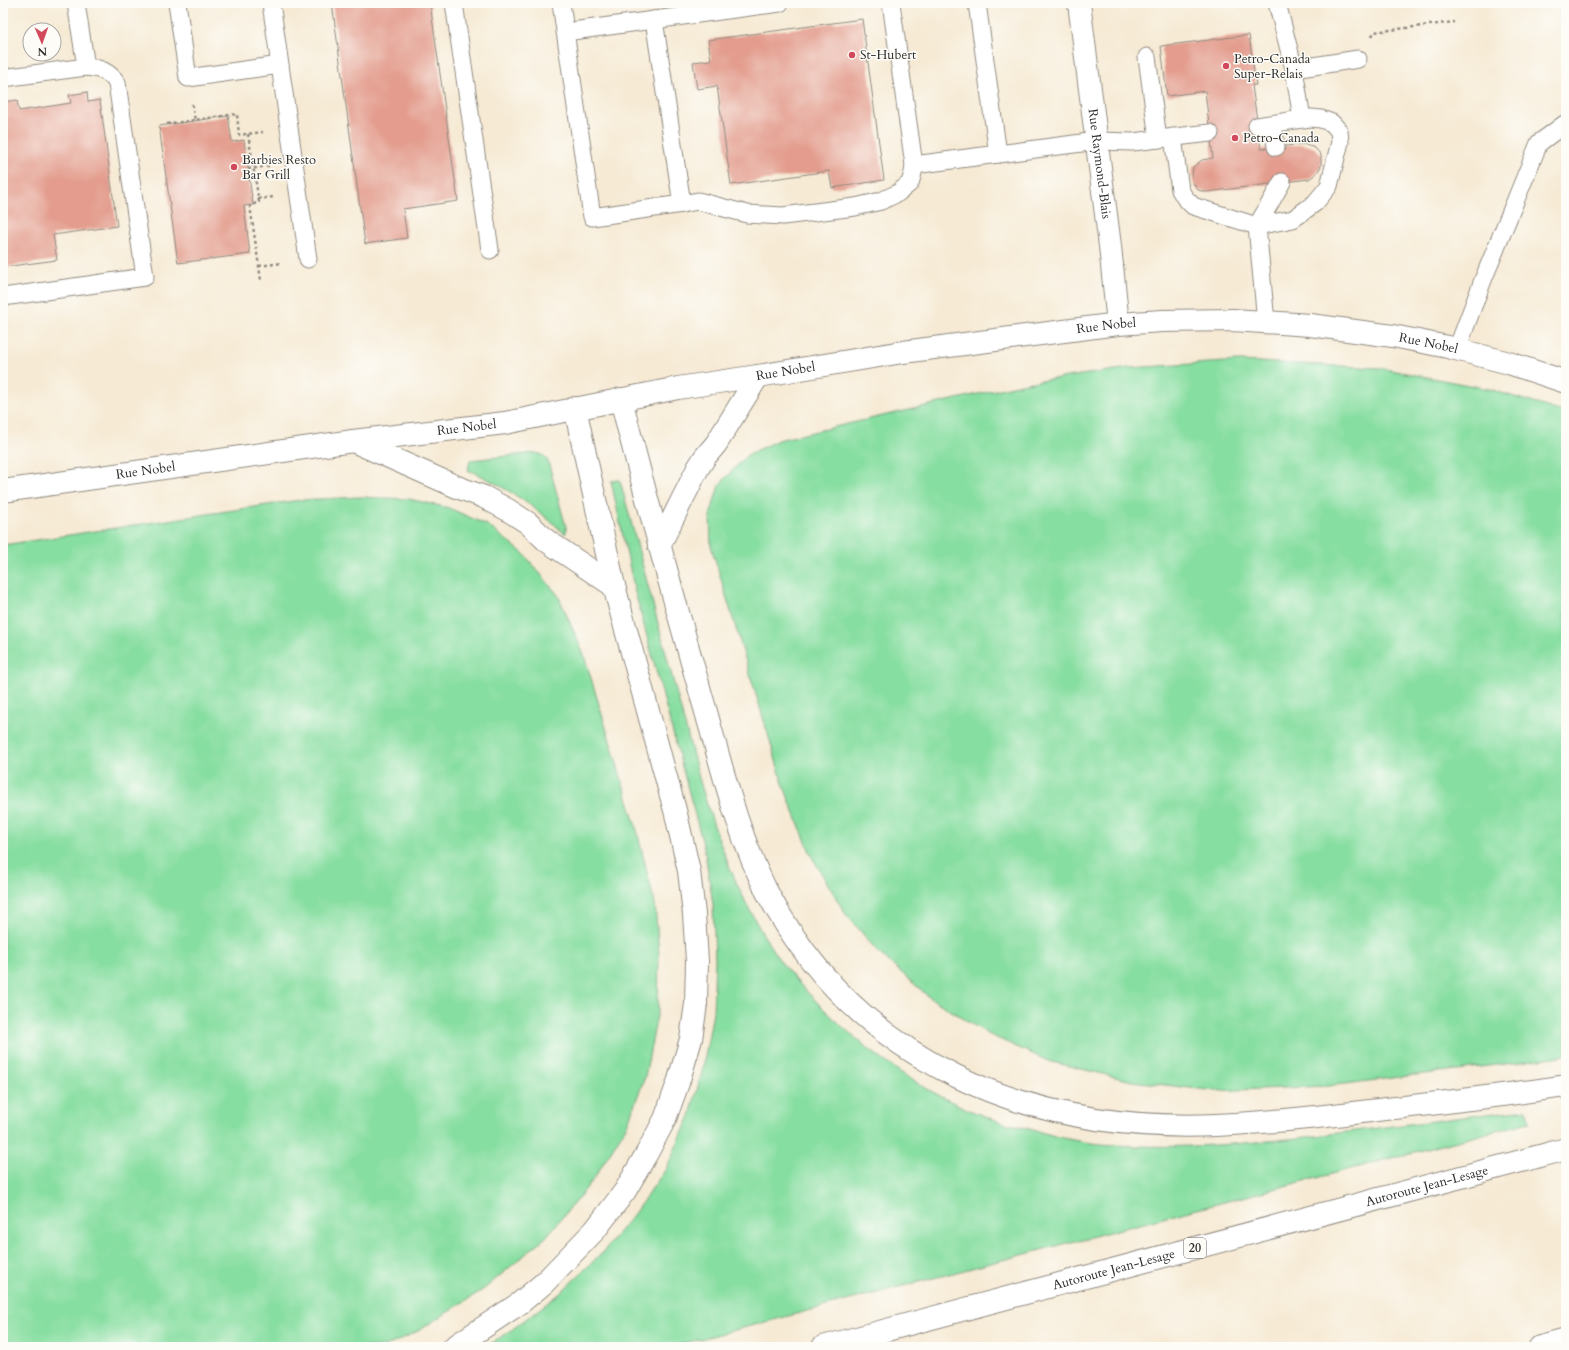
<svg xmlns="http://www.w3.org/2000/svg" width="1569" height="1350" viewBox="0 0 1569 1350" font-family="Cardo,serif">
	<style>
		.green { fill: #87dea1; stroke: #598466 }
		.building { fill: #e39c8d }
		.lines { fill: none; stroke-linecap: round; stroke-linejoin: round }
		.service-casing { stroke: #908a80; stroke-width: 19 }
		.minor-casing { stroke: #908a80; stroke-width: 24 }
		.tertiary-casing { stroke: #908a80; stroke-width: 24 }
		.motorway-casing { stroke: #908a80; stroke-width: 24 }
		.path { stroke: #908a80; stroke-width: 2.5; stroke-dasharray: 3 3; stroke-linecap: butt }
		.service { stroke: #fff; stroke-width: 17 }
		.minor { stroke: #fff; stroke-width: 22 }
		.tertiary { stroke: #fff; stroke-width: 22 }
		.motorway { stroke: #fff; stroke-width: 22 }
		.poi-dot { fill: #d1495b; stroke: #fdfcf7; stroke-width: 1.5 }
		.labels { text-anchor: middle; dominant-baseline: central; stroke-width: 3; stroke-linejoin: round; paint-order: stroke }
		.shield { fill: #fdfcf7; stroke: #6a6a68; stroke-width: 1 }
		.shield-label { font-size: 12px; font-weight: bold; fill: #2b2b2b }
		.poi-label { font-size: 13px; fill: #2b2b2b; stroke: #fdfcf7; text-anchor: start }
		.street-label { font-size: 13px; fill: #2b2b2b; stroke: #fdfcf7 }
	</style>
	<rect width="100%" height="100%" fill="#fdfcf7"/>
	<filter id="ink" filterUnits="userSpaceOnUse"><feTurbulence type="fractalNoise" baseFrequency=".025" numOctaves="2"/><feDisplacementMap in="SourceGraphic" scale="8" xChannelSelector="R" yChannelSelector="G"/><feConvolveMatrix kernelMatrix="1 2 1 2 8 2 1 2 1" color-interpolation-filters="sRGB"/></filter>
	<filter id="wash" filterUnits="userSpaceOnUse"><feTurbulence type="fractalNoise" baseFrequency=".012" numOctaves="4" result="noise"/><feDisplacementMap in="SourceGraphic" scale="16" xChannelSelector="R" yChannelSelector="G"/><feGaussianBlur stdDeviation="0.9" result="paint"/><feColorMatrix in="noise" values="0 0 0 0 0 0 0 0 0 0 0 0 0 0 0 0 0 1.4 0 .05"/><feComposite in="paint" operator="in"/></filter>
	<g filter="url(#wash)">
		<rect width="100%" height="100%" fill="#f6ead4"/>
		<g class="green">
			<polygon points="1240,361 1380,368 1489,389 1566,413 1566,1055 1521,1062 1328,1086 1215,1091 1132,1081 1048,1061 988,1034 929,997 879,953 845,913 812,857 784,787 711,546 710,516 719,485 747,455 778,440 1026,383 1129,368"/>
			<path d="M536,453L543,455L548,461L566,527V533L565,534C536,507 505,486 468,470L470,460Z"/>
			<path d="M620,480L698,774C716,838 739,899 776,955C789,974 807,992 823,1008C870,1055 925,1094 987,1117C1000,1122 1013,1125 1026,1128C1051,1135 1076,1142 1101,1144C1186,1151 1270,1142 1355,1131C1412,1124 1469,1116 1526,1109L1530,1122L670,1347H485L506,1334L558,1295L603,1252L633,1215L666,1169L690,1116L703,1068L713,1012L715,960L713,904L705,852L635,592L611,481Z"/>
			<polygon points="359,497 409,499 449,508 487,525 523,553 558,595 584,655 636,827 655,904 659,955 658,1010 645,1077 626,1127 593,1180 546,1237 484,1289 418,1331 385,1347 3,1347 3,545 300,500"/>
		</g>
		<g id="blocks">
			<g class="building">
				<polygon points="332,3 430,3 458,201 403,209 407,238 365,244"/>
				<polygon points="862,19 884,180 832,188 829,171 731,185 717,86 697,89 693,62 711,60 708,40"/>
				<polygon points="1249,35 1256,85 1252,85 1261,149 1303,144 1315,148 1321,155 1321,166 1317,173 1309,179 1207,192 1198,190 1193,183 1192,176 1193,167 1202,160 1213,158 1205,91 1167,96 1161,46"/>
				<polygon points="87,92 88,102 100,100 117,226 53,235 57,260 3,267 3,102 17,100 19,111 71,103 69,95"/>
				<polygon points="228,116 232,142 244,140 253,205 244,206 250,254 178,263 159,126"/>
			</g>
		</g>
	</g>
	<g filter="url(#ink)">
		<use href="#blocks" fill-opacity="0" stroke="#908a80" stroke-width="1"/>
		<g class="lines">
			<defs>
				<g id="service">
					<polyline points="177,3 188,78 280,65"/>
					<polyline points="271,3 308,259"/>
					<polyline points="454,3 490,250"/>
					<polyline points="561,3 592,217 682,204 654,20"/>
					<polyline points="891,3 914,165 998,154"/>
					<polyline points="977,3 998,154 1097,141 1133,142 1210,133"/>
					<polyline points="565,32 780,3"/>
					<polyline points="1147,57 1158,139"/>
					<polyline points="1294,69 1358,59"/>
					<polyline points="3,78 86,67 76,3"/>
					<polyline points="1273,124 1276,147"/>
					<polyline points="1257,126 1302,119 1294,69 1277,3"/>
					<polyline points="1173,137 1180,190 1185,198 1193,206 1257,226 1293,219 1315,203 1329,186 1340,142 1339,131 1332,123 1321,119 1311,118 1302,119"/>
					<polyline points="682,204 698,201 747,214 783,216 855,207 881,201 898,193 910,183 913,173 914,165"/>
					<path d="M3,297L145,277L117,83C109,71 99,68 86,67"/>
					<polyline points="1266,322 1257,226 1282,182"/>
					<polyline points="1457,349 1483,280 1539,143 1566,123"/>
				</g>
				<g id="minor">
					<path id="s1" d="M1079,3L1110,246L1118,324"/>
				</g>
				<g id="tertiary">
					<path id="s2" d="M3,491L353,441L505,423L678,388L758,376L903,352L1118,324L1162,321L1233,320L1310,325L1393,336L1448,347L1509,363L1566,382"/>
				</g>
				<g id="motorway">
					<path d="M621,399C646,499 674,599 702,698C721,763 736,831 767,892C857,1063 1029,1133 1216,1125C1267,1123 1319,1117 1370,1111C1436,1103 1501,1096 1566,1086"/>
					<polyline points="353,441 457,487 484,497 508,510 528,523 547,541 614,586"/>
					<polyline points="659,546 698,468 705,457 716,444 758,376"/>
					<polyline points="454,1347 520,1303 544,1283 595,1230 625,1191 647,1153 665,1119 678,1083 691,1039 696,1004 697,961 694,914 689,871 676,814 614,586 575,408"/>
					<path id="s3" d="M823,1347L1566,1149"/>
					<polyline points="1540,1347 1566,1340"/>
				</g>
			</defs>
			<use href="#service" class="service-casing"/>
			<use href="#minor" class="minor-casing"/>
			<use href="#tertiary" class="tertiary-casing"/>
			<use href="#motorway" class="motorway-casing"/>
			<g class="path">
				<polyline points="1372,36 1374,32 1454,22"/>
				<polyline points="192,104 195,121"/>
				<polyline points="167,124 237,114 239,135 263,132"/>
				<polyline points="248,134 259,202 250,206 261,280"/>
				<polyline points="248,169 269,166"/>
				<polyline points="258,199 273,197"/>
				<polyline points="259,266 282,263"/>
			</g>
			<use href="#service" class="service"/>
			<use href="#minor" class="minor"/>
			<use href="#tertiary" class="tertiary"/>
			<use href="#motorway" class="motorway"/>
		</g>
	</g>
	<g class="poi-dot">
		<circle cx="852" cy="55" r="4"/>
		<circle cx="1226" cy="66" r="4"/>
		<circle cx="1235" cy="138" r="4"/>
		<circle cx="234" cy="167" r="4"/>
	</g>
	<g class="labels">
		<rect class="shield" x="1184" y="1238" width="22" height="20" rx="3"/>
		<g class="shield-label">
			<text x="1195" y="1248">20</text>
		</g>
		<g class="poi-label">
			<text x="860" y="55">St-Hubert</text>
			<text x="1234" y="59">Petro-Canada<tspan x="1234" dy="15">Super-Relais</tspan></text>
			<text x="1243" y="138">Petro-Canada</text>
			<text x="242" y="160">Barbies Resto<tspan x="242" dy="15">Bar Grill</tspan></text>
		</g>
		<g class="street-label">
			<text stroke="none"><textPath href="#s1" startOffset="162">Rue Raymond-Blais</textPath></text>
			<text stroke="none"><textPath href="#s2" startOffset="1116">Rue Nobel</textPath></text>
			<text stroke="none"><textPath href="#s2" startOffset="1440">Rue Nobel</textPath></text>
			<text stroke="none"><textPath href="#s2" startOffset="792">Rue Nobel</textPath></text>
			<text stroke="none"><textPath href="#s2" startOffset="468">Rue Nobel</textPath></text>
			<text stroke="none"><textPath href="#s2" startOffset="144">Rue Nobel</textPath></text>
			<text stroke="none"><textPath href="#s3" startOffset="625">Autoroute Jean-Lesage</textPath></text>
			<text stroke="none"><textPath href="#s3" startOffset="301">Autoroute Jean-Lesage</textPath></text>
		</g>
	</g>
	<rect width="1569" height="1350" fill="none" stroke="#fdfcf7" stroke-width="16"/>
	<g transform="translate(42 42) rotate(178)"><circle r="19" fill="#fdfcf7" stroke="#a9a8a5"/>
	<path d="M0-3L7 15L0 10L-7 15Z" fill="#d1495b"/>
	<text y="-6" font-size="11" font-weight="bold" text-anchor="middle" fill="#2b2b2b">N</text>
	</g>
</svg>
